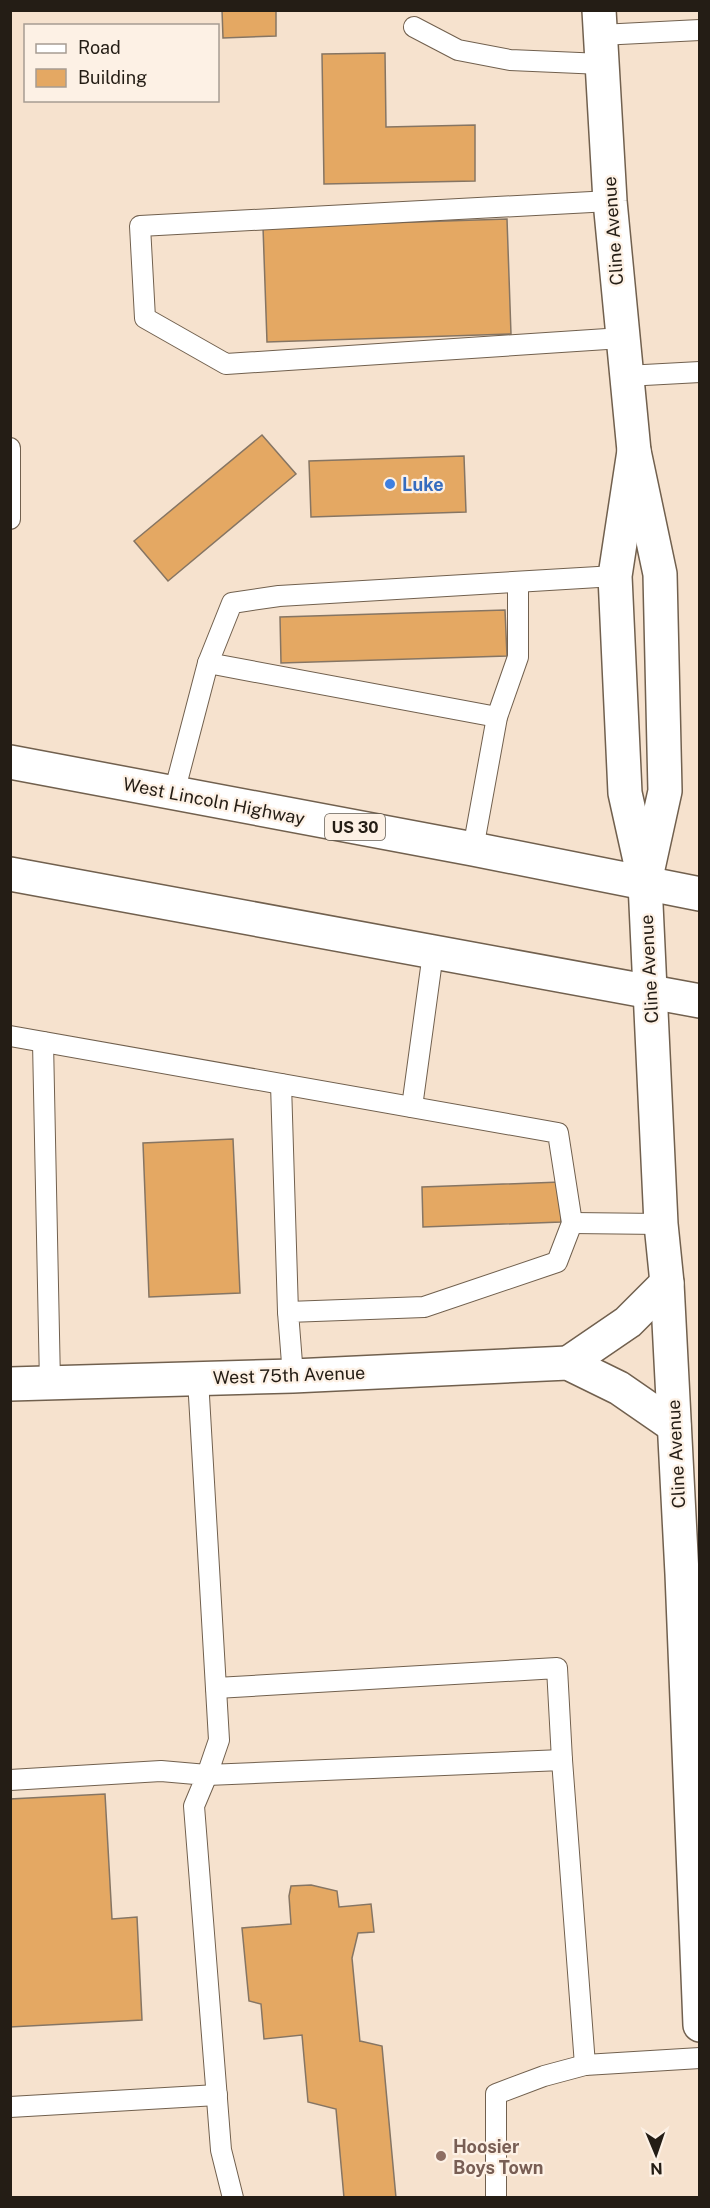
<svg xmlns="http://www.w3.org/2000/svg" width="710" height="2208" viewBox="0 0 710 2208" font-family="'Public Sans',sans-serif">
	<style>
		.building { fill: #e4a863; stroke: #867563; stroke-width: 1.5 }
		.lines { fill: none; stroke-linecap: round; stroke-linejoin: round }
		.service-casing { stroke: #71604e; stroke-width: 22 }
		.minor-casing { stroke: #71604e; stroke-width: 36 }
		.tertiary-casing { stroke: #71604e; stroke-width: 36 }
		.primary-casing { stroke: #71604e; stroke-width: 36 }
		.service { stroke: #fff; stroke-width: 20 }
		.minor { stroke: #fff; stroke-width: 33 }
		.tertiary { stroke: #fff; stroke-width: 33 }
		.primary { stroke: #fff; stroke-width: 33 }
		.shop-dot { fill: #3f7fe0; stroke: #fdf1e5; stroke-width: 2 }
		.education-dot { fill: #8d6e63; stroke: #fdf1e5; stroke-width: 2 }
		.labels { text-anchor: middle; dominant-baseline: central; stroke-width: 4.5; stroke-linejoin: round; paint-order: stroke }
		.shield { fill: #fdf1e5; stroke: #655d53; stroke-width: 1.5 }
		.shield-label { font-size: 16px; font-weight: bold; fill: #241d15 }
		.street-label { font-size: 18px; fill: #241d15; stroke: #fdf1e5 }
		.shop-label { font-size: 18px; font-weight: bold; fill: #366cbe; stroke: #fdf1e5; text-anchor: start }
		.education-label { font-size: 18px; font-weight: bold; fill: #785e54; stroke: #fdf1e5; text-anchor: start }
	</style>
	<rect width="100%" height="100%" fill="#f6e2ce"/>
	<g class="building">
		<polygon points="222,10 276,10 276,36 223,38"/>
		<polygon points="385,53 386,127 475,125 475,181 324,184 322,54"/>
		<polygon points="507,219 511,334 267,342 263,227"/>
		<polygon points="262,435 296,474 168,581 134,541"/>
		<polygon points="464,456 466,512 311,517 309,461"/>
		<polygon points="505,610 507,656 281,663 280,617"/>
		<polygon points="233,1139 240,1293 149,1297 143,1143"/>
		<polygon points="560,1182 561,1222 423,1227 422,1187"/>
		<polygon points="105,1794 112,1919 137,1917 142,2020 10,2027 10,1799"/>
		<polygon points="311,1885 337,1891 339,1907 371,1904 374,1932 358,1933 352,1958 360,2042 360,2041 382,2046 396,2198 344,2198 336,2109 308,2102 302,2035 264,2039 261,2004 249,2001 242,1928 291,1924 289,1896 291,1886"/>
	</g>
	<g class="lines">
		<defs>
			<g id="service">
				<polyline points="414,27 458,50 510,60 602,64"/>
				<polyline points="600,35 700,30"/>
				<polyline points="610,201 140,226 145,318 226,364 622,338"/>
				<polyline points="626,376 700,372"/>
				<polyline points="10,448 10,519"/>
				<polyline points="208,663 497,717"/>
				<polyline points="174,793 208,663 232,603 279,596 615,576"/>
				<polyline points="473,849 497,717 518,657 518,582"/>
				<polyline points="10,1036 558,1133 572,1223 557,1262 424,1307 288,1312 293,1376"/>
				<polyline points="43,1042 50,1383"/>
				<polyline points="281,1084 288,1312"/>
				<polyline points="412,1107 433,953"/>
				<polyline points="572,1223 661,1224"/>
				<polyline points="198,1379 219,1740 207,1775 562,1760 585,2065 700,2058"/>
				<polyline points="216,1688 557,1668 562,1760"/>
				<polyline points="10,1780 161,1771 207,1775 194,1806 221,2150 233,2198"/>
				<polyline points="10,2107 217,2095"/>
				<polyline points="496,2198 496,2094 544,2076 585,2065"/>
			</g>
			<g id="minor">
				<polyline points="568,1363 628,1322 667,1283"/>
				<polyline points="10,1384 293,1376 568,1363 619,1388 674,1426"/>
			</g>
			<g id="tertiary">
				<polyline points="599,10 610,201 634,451 660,574 665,791 647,873"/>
				<polyline points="634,451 615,576 625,793 645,883 661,1224 667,1283 682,1574 700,2025"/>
			</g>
			<g id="primary">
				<polyline points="10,762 473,849 700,894"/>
				<polyline points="10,874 700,1001"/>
			</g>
		</defs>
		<use href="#service" class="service-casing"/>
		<use href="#minor" class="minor-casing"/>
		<use href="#tertiary" class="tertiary-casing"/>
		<use href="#primary" class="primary-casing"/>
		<use href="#service" class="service"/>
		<use href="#minor" class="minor"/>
		<use href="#tertiary" class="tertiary"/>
		<use href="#primary" class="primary"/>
	</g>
	<circle class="shop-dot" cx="390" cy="484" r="6"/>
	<circle class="education-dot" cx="441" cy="2156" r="6"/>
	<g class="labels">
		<rect class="shield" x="325" y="814" width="60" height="26" rx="4.5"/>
		<g class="shield-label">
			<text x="355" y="827">US 30</text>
		</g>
		<g class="street-label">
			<text transform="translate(613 231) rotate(-94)">Cline Avenue</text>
			<text transform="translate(214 801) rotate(11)">West Lincoln Highway</text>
			<text transform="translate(649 969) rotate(-93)">Cline Avenue</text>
			<text transform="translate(289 1375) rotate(-2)">West 75th Avenue</text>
			<text transform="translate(676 1454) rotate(-93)">Cline Avenue</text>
		</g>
		<g class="shop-label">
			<text x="402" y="484">Luke</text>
		</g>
		<g class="education-label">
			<text x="453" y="2146">Hoosier<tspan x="453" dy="21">Boys Town</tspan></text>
		</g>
	</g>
	<rect width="710" height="2208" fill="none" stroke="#241d15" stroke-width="24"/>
	<rect x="24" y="24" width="195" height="78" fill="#fdf1e5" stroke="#a69c92" stroke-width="1.5"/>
	<rect x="36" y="44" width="30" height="9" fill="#ffffff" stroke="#a69c92" stroke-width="1.5"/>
	<text x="78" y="54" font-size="18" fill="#241d15">Road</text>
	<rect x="36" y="69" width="30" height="18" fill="#e4a863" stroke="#a69c92" stroke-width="1.5"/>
	<text x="78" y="84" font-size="18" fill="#241d15">Building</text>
	<g transform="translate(656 2154) rotate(178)" stroke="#fdf1e5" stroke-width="4.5" paint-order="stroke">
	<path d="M0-4.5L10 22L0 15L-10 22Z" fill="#241d15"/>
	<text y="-9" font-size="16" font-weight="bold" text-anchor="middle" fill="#241d15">N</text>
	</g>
</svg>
